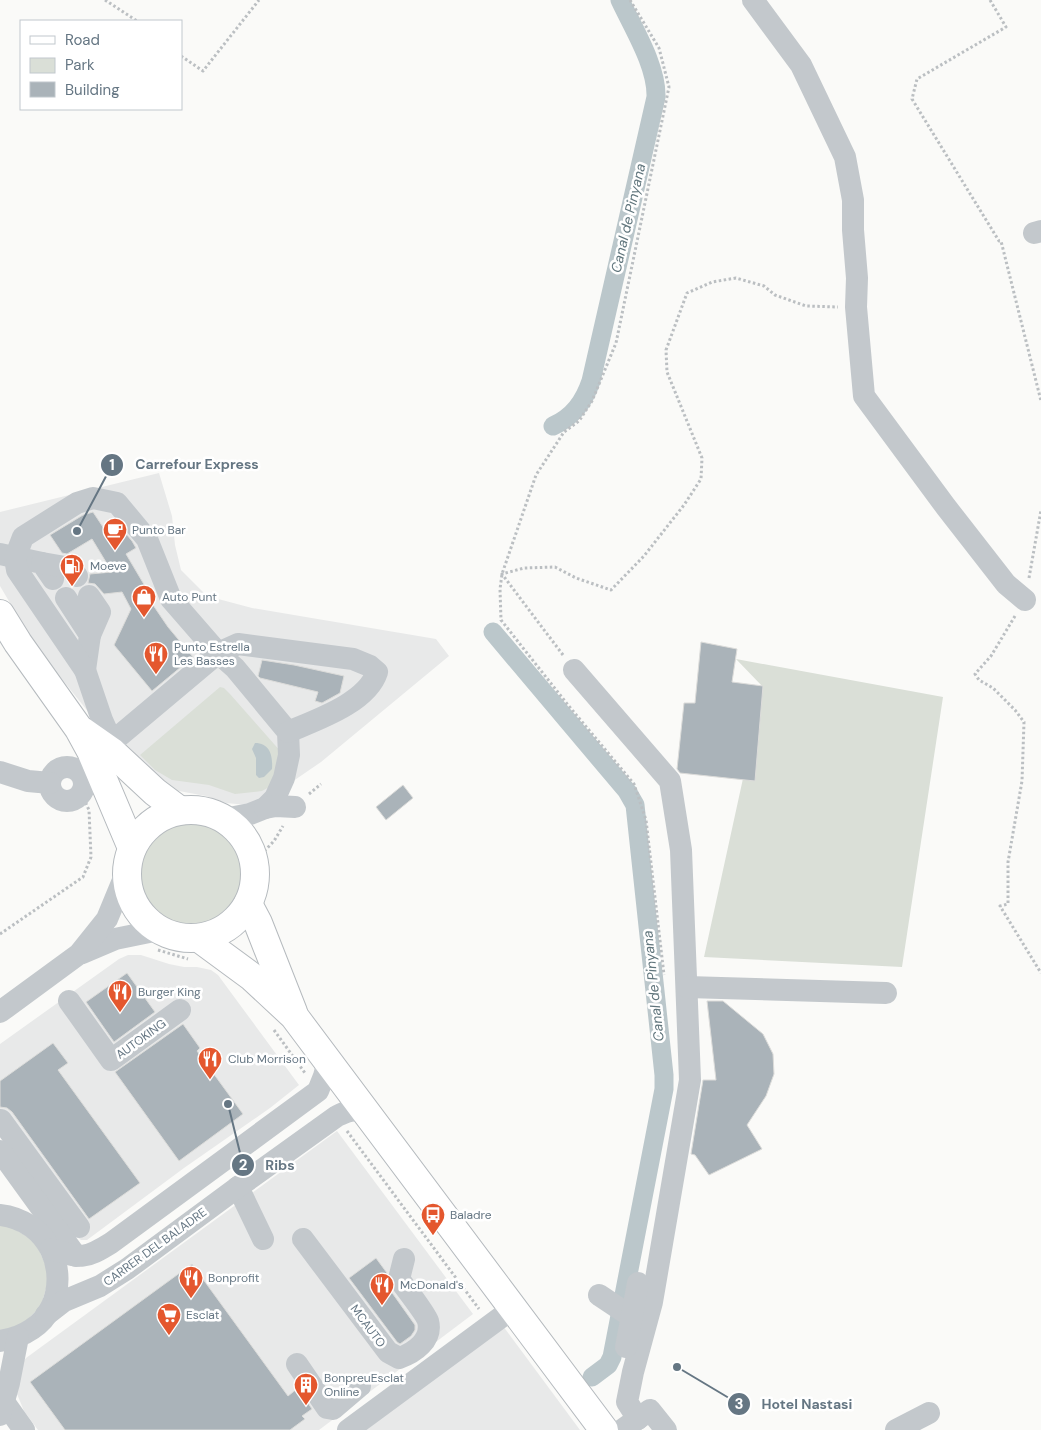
<svg xmlns="http://www.w3.org/2000/svg" width="1041" height="1430" viewBox="0 0 1041 1430" font-family="'DM Sans',sans-serif">
	<style>
		.built { fill: #e8e9e9 }
		.green { fill: #dadfd7 }
		.water { fill: #bbc7cb }
		.lines { fill: none; stroke-linecap: round; stroke-linejoin: round }
		.canal { stroke: #bbc7cb; stroke-width: 19 }
		.building { fill: #aab3b9; stroke: #dcdcda }
		.major-casing { stroke: #b5babe; stroke-width: 30 }
		.path { stroke: #bbbfc2; stroke-width: 3; stroke-dasharray: 2.5 2.5; stroke-linecap: butt }
		.minor { stroke: #c3c8cc; stroke-width: 22 }
		.major { stroke: #fff; stroke-width: 28 }
		.labels { text-anchor: middle; dominant-baseline: central; stroke-width: 5; stroke-linejoin: round; paint-order: stroke }
		.poi-label { font-size: 12px; fill: #657683; stroke: #fff; text-anchor: start }
		.street-label { font-size: 12px; fill: #657683; stroke: #fff }
		.water-label { font-size: 14px; font-style: italic; fill: #60757c; stroke: #fff }
		.leader { fill: none; stroke: #657683; stroke-width: 2 }
		.callout-dot { fill: #657683; stroke: #fff; stroke-width: 2 }
		.mark-label { font-size: 15px; text-anchor: middle; font-weight: bold; fill: #fff }
		.callout-label { font-size: 14px; text-anchor: middle; font-weight: bold; fill: #657683; stroke: #fff; stroke-width: 5; stroke-linejoin: round; paint-order: stroke }
	</style>
	<rect width="100%" height="100%" fill="#fafaf8"/>
	<g class="built">
		<polygon points="159,473 172,516 175,545 181,570 207,596 252,608 436,639 449,656 321,762 286,786 247,805 226,803 206,796 168,789 94,719 36,647 0,586 0,512"/>
		<polygon points="128,955 141,955 169,964 184,967 197,967 211,970 218,975 299,1085 270,1108 184,1168 87,1240 81,1240 73,1234 0,1133 0,1044 119,959"/>
		<polygon points="337,1131 473,1314 319,1430 38,1430 24,1411 17,1394 20,1366 26,1358"/>
		<polygon points="503,1326 580,1430 366,1430"/>
	</g>
	<g class="green">
		<polygon points="736,659 943,697 902,967 704,957 763,687"/>
		<polygon points="220,687 224,688 230,694 282,753 271,786 262,791 235,794 209,785 172,780 155,770 140,755"/>
		<circle cx="190" cy="874" r="54"/>
		<polygon points="0,1224 7,1225 35,1241 50,1275 41,1306 22,1325 0,1331"/>
	</g>
	<path class="water" d="M255,743C270,743 273,756 272,769L264,777L259,778L256,775V758L252,749Z"/>
	<g class="lines">
		<g class="canal">
			<path d="M553,426C573,417 584,402 591,381L656,97C657,66 633,28 620,0"/>
			<polyline points="493,632 627,791 635,805 664,1075 664,1089 612,1357 608,1365 592,1377"/>
		</g>
	</g>
	<g class="building">
		<polygon points="93,512 105,530 117,523 132,541 136,548 126,554 155,603 153,605 168,627 193,657 152,691 114,645 131,609 122,592 104,594 95,584 88,583 90,574 112,572 92,539 67,554 62,553 50,535 83,515"/>
		<polygon points="701,642 737,649 732,682 763,686 755,781 680,773 677,769 684,703 695,703"/>
		<polygon points="262,660 294,665 344,676 340,693 322,703 315,701 318,692 260,678 258,676"/>
		<polygon points="403,785 413,798 386,820 376,807"/>
		<polygon points="127,973 155,1012 114,1042 86,1002"/>
		<polygon points="707,1001 723,1001 763,1034 773,1054 774,1074 766,1096 747,1125 762,1149 709,1175 695,1155 691,1154 703,1080 716,1080"/>
		<polygon points="183,1024 200,1048 197,1051 243,1114 179,1161 115,1072"/>
		<polygon points="53,1043 68,1063 58,1070 140,1183 89,1219 12,1112 7,1108 0,1107 0,1081"/>
		<polygon points="376,1258 387,1273 386,1281 388,1287 415,1325 415,1330 411,1336 400,1344 397,1342 349,1278"/>
		<polygon points="192,1264 288,1396 298,1388 312,1409 302,1416 305,1419 290,1430 65,1430 30,1382"/>
	</g>
	<g class="lines">
		<defs>
			<g id="major">
				<polyline points="0,614 18,643 79,729 91,751 132,848"/>
				<polyline points="82,731 112,752 155,792 179,810"/>
				<circle cx="191" cy="874" r="64"/>
				<polyline points="248,904 258,923 293,1012"/>
				<polyline points="199,938 252,977 294,1016 604,1430"/>
			</g>
		</defs>
		<use href="#major" class="major-casing"/>
		<g class="path">
			<polyline points="105,0 137,21"/>
			<polyline points="630,0 659,48 669,87 616,343 592,401 579,421 564,432 536,475 502,574 500,589 501,620 568,705 634,784 646,820 664,975"/>
			<polyline points="990,0 1006,27 917,79 912,99 999,241 1001,241 1041,401"/>
			<polyline points="181,56 203,71 259,0"/>
			<polyline points="1029,578 1041,510"/>
			<polyline points="1015,616 991,656 975,674 979,680 993,688 1015,710 1024,722 1022,781 1008,862 1008,904 1000,906 1041,973"/>
			<polyline points="563,655 502,574 524,568 555,567 576,578 611,590 644,556 684,505 701,479 702,458 667,372 666,350 687,293 712,282 736,278 764,286 775,295 806,306 838,307"/>
			<polyline points="309,794 321,784"/>
			<polyline points="254,862 274,841 283,826"/>
			<polyline points="0,934 83,877 91,857 89,810 81,793"/>
			<polyline points="158,950 188,959"/>
			<polyline points="274,1030 305,1073"/>
			<polyline points="347,1131 479,1309"/>
		</g>
		<g class="minor">
			<polyline points="753,0 801,65 845,157 853,200 853,230 857,278 856,307 864,396 946,507 1006,584 1025,600"/>
			<polyline points="1034,233 1041,231"/>
			<polyline points="0,554 42,563 53,579"/>
			<polyline points="42,563 71,568 77,576"/>
			<polyline points="89,596 100,612 90,635"/>
			<polyline points="66,598 90,635 85,670"/>
			<polyline points="574,670 670,781 681,850 690,1080 652,1302 633,1372 627,1402 638,1419"/>
			<polyline points="112,742 102,720 85,670 17,570 15,558 23,537 77,503 93,498 117,503 147,539 171,599 218,653 235,668 288,732 289,755 284,778 275,798 265,808 250,814 224,819"/>
			<path d="M112,752V742L218,653L238,644L353,659L370,666L377,672C367,703 316,720 288,732"/>
			<circle cx="67" cy="784" r="17"/>
			<polyline points="0,772 28,781 50,783"/>
			<polyline points="265,808 276,806 295,807"/>
			<polyline points="82,953 115,939 159,930"/>
			<polyline points="687,987 886,993"/>
			<polyline points="69,1001 111,1060 180,1010"/>
			<polyline points="0,1012 79,954 107,919 126,873"/>
			<polyline points="1,1120 79,1227"/>
			<polyline points="0,1151 76,1256"/>
			<polyline points="238,1187 263,1239"/>
			<path d="M0,1215C11,1216 23,1221 32,1227C65,1251 67,1306 32,1329C22,1336 12,1339 0,1341"/>
			<path d="M303,1239L388,1352L399,1358C414,1353 433,1340 428,1321C426,1314 404,1286 399,1279L404,1259"/>
			<path d="M51,1249C81,1258 84,1260 111,1243L318,1091L324,1076L328,1061"/>
			<polyline points="599,1295 632,1317"/>
			<path d="M46,1315L64,1301L100,1286L127,1269L238,1187L337,1116C347,1111 353,1109 365,1111"/>
			<polyline points="626,1347 638,1283"/>
			<polyline points="297,1364 327,1408 333,1409 360,1386"/>
			<polyline points="4,1402 24,1430"/>
			<polyline points="0,1415 9,1383 18,1337"/>
			<polyline points="348,1430 512,1309"/>
			<polyline points="622,1430 650,1410 666,1430"/>
			<polyline points="896,1430 929,1413"/>
		</g>
		<use href="#major" class="major"/>
	</g>
	<defs>
		<symbol id="cafe-pin" viewBox="-11 -11 22 30"><path d="M0 17L-7.5 6A9.5 9.5 0 1 1 7.5 6Z" fill="#e4572e" stroke="#fff"/><path d="M-5.5-4.5H6V0H3Q3 3.5 0 3.5H-2.5Q-5.5 3.5-5.5 0ZM3-3.2v2h1.7v-2ZM-6 4.5H4V6H-6Z" fill="#fff"/></symbol>
		<symbol id="fuel-pin" viewBox="-11 -11 22 30"><path d="M0 17L-7.5 6A9.5 9.5 0 1 1 7.5 6Z" fill="#e4572e" stroke="#fff"/><path d="M-5.5-6h7V0h2V4h1.3V-2.5L3-4.5l.8-.8L6-3V5H2.5V1h-1V6h-7ZM-4.2-4.7v3.2H.2V-4.7Z" fill="#fff"/></symbol>
		<symbol id="shop-pin" viewBox="-11 -11 22 30"><path d="M0 17L-7.5 6A9.5 9.5 0 1 1 7.5 6Z" fill="#e4572e" stroke="#fff"/><path d="M-5-2.5h2.3a2.7 3.5 0 0 1 5.4 0H5L5.5 6h-11ZM-1.5-2.5h3a1.5 2.3 0 0 0-3 0Z" fill="#fff"/></symbol>
		<symbol id="restaurant-pin" viewBox="-11 -11 22 30"><path d="M0 17L-7.5 6A9.5 9.5 0 1 1 7.5 6Z" fill="#e4572e" stroke="#fff"/><path d="M-5-6h1v4h1v-4h1v4h1v-4h1v5L-1.5 .5V6h-2V.5L-5-1ZM5-6V6H3V1.5H1.5Q1.5-4 5-6Z" fill="#fff"/></symbol>
		<symbol id="bus-pin" viewBox="-11 -11 22 30"><path d="M0 17L-7.5 6A9.5 9.5 0 1 1 7.5 6Z" fill="#e4572e" stroke="#fff"/><path d="M-5-6H5V4H4V6H2V4H-2V6H-4V4H-5ZM-3.5-4V0h7V-4ZM-3.5 1.2v1.5H-2V1.2ZM2 1.2v1.5H3.5V1.2Z" fill="#fff"/></symbol>
		<symbol id="supermarket-pin" viewBox="-11 -11 22 30"><path d="M0 17L-7.5 6A9.5 9.5 0 1 1 7.5 6Z" fill="#e4572e" stroke="#fff"/><path d="M-6-5.5h2.5l.6 2H6L4.5 2H-2.5L-4.4-4H-6ZM-1.5 3.2a1.3 1.3 0 1 0 .1 0ZM3 3.2a1.3 1.3 0 1 0 .1 0Z" fill="#fff"/></symbol>
		<symbol id="building-pin" viewBox="-11 -11 22 30"><path d="M0 17L-7.5 6A9.5 9.5 0 1 1 7.5 6Z" fill="#e4572e" stroke="#fff"/><path d="M-4-6H4V6H1V3H-1V6H-4ZM-2.5-4.3h1.7v1.8h-1.7ZM.8-4.3h1.7v1.8H.8ZM-2.5-1h1.7V.8h-1.7ZM.8-1h1.7V.8H.8Z" fill="#fff"/></symbol>
	</defs>
	<g fill-rule="evenodd">
		<use href="#cafe-pin" x="101" y="516" width="28" height="38"/>
		<use href="#fuel-pin" x="58" y="552" width="28" height="38"/>
		<use href="#shop-pin" x="130" y="583" width="28" height="38"/>
		<use href="#restaurant-pin" x="142" y="640" width="28" height="38"/>
		<use href="#restaurant-pin" x="106" y="978" width="28" height="38"/>
		<use href="#restaurant-pin" x="196" y="1045" width="28" height="38"/>
		<use href="#bus-pin" x="419" y="1201" width="28" height="38"/>
		<use href="#restaurant-pin" x="177" y="1264" width="28" height="38"/>
		<use href="#restaurant-pin" x="368" y="1271" width="28" height="38"/>
		<use href="#supermarket-pin" x="155" y="1301" width="28" height="38"/>
		<use href="#building-pin" x="292" y="1371" width="28" height="38"/>
	</g>
	<g class="labels">
		<g class="poi-label">
			<text x="132" y="530">Punto Bar</text>
			<text x="90" y="566">Moeve</text>
			<text x="162" y="597">Auto Punt</text>
			<text x="174" y="647">Punto Estrella<tspan x="174" dy="14">Les Basses</tspan></text>
			<text x="138" y="992">Burger King</text>
			<text x="228" y="1059">Club Morrison</text>
			<text x="450" y="1215">Baladre</text>
			<text x="208" y="1278">Bonprofit</text>
			<text x="400" y="1285">McDonald's</text>
			<text x="186" y="1315">Esclat</text>
			<text x="324" y="1378">BonpreuEsclat<tspan x="324" dy="14">Online</tspan></text>
		</g>
		<g class="street-label">
			<text transform="translate(141 1039) rotate(-36)">AUTOKING</text>
			<text transform="translate(155 1247) rotate(-36)">CARRER DEL BALADRE</text>
			<text transform="translate(368 1326) rotate(53)">MCAUTO</text>
		</g>
		<g class="water-label">
			<text transform="translate(628 218) rotate(-77)">Canal de Pinyana</text>
			<text transform="translate(653 986) rotate(-96)">Canal de Pinyana</text>
		</g>
	</g>
	<path class="leader" d="M77 531L112 465M228 1104L243 1165M677 1367L739 1404"/>
	<g class="callout-dot">
		<circle cx="77" cy="531" r="5"/>
		<circle cx="228" cy="1104" r="5"/>
		<circle cx="677" cy="1367" r="5"/>
		<circle cx="112" cy="465" r="12"/>
		<circle cx="243" cy="1165" r="12"/>
		<circle cx="739" cy="1404" r="12"/>
	</g>
	<g class="mark-label">
		<text x="112" y="470">1</text>
		<text x="243" y="1170">2</text>
		<text x="739" y="1409">3</text>
	</g>
	<g class="callout-label">
		<text x="197" y="469">Carrefour Express</text>
		<text x="280" y="1170">Ribs</text>
		<text x="807" y="1409">Hotel Nastasi</text>
	</g>
	<rect x="20" y="20" width="162" height="90" fill="#ffffff" stroke="#c1c8cd"/>
	<rect x="30" y="36" width="25" height="8" fill="#ffffff" stroke="#c1c8cd"/>
	<text x="65" y="45" font-size="15" fill="#657683">Road</text>
	<rect x="30" y="58" width="25" height="15" fill="#dadfd7" stroke="#c1c8cd"/>
	<text x="65" y="70" font-size="15" fill="#657683">Park</text>
	<rect x="30" y="82" width="25" height="15" fill="#aab3b9" stroke="#c1c8cd"/>
	<text x="65" y="95" font-size="15" fill="#657683">Building</text>
</svg>
